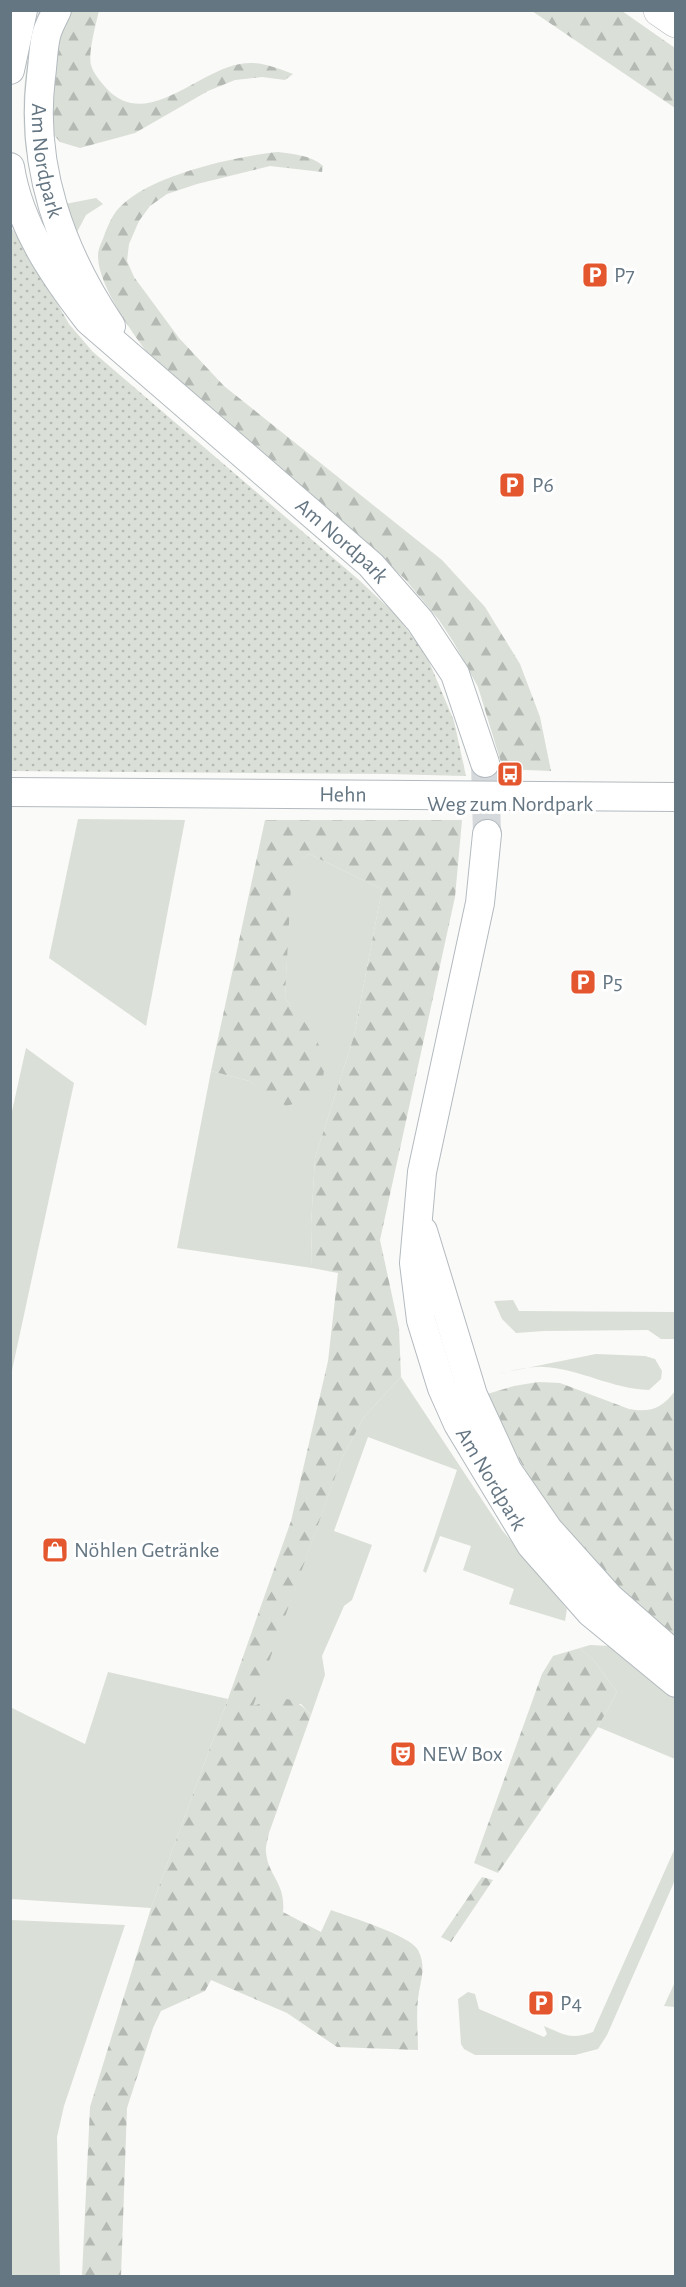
<svg xmlns="http://www.w3.org/2000/svg" width="686" height="2287" viewBox="0 0 686 2287" font-family="'Alegreya Sans',sans-serif">
	<style>
		.grass { fill: #dadfd7 }
		.forest { fill: url(#forest-firs) }
		.park { fill: url(#park-dots) }
		.lines { fill: none; stroke-linecap: round; stroke-linejoin: round }
		.secondary-tunnel { stroke: #d5d9db; stroke-width: 28; stroke-dasharray: 28 14; stroke-linecap: butt }
		.secondary-casing { stroke: #b3babf; stroke-width: 30 }
		.highway-casing { stroke: #b4b9bd; stroke-width: 34 }
		.secondary { stroke: #fff; stroke-width: 28 }
		.highway { stroke: #fff; stroke-width: 33 }
		.labels { text-anchor: middle; dominant-baseline: central; stroke-width: 6; stroke-linejoin: round; paint-order: stroke }
		.street-label { font-size: 22px; fill: #657683; stroke: #fff }
		.poi-label { font-size: 22px; fill: #657683; stroke: #fff; text-anchor: start }
	</style>
	<defs>
		<pattern id="forest-firs" width="22" height="20" patternUnits="userSpaceOnUse" patternTransform="scale(1.5)"><rect width="22" height="20" fill="#dadfd7"/><path d="M5 1l3.5 6h-7zM16 11l3.5 6h-7z" fill="#b4b9b4"/></pattern>
		<pattern id="park-dots" width="8" height="8" patternUnits="userSpaceOnUse" patternTransform="scale(1.5)"><rect width="8" height="8" fill="#dadfd7"/><path d="M2 2h.1M6 6h.1" fill="none" stroke="#b4b9b4" stroke-width="1.8" stroke-linecap="round"/></pattern>
	</defs>
	<rect width="100%" height="100%" fill="#fafaf8"/>
	<g class="grass">
		<path d="M39,11H46L29,153L26,152C20,102 25,58 39,11Z"/>
		<polygon points="96,198 103,204 86,215 76,234 60,205"/>
		<polygon points="78,819 185,820 146,1026 49,958"/>
		<polygon points="309,854 382,889 354,1036 315,1158 311,1225 312,1268 177,1248 211,1071 249,1081 286,1105 315,1039 285,998 291,866"/>
		<polygon points="26,1048 74,1083 11,1375 10,1120"/>
		<polygon points="513,1300 519,1311 675,1312 675,1339 661,1339 648,1330 544,1331 516,1333 502,1319 494,1301"/>
		<path d="M596,1354L645,1356L655,1359L662,1371L661,1379L649,1390C613,1389 580,1369 544,1367C529,1366 512,1371 497,1374Z"/>
		<polygon points="401,1377 502,1530 567,1609 565,1621 509,1604 514,1589 463,1570 471,1546 440,1536 426,1573 423,1571 457,1470 368,1437 334,1531 372,1545 352,1600 344,1606 322,1656 325,1675 311,1715 301,1704 252,1707 342,1458 364,1417"/>
		<polygon points="590,1645 610,1646 675,1694 675,1759 598,1727 617,1692 595,1662 580,1648"/>
		<polygon points="108,1672 228,1699 151,1908 11,1899 10,1707 85,1744"/>
		<path d="M675,1848V1880L607,2035L598,2049L575,2055H475L464,2049L461,2044L458,1999L468,1992L475,1994L479,2009L544,2037L547,2034L544,2026C565,2035 571,2040 593,2032Z"/>
		<polygon points="11,1920 125,1925 64,2106 57,2137 60,2276 11,2276"/>
		<polygon points="675,1982 675,2007 664,2006"/>
	</g>
	<g class="forest">
		<path d="M69,11H99C96,23 88,54 91,65C93,73 101,82 106,88C146,132 197,71 240,64C258,60 277,68 293,74L285,80L262,77L235,80L208,91L135,133L80,148L60,142L53,134V61L61,29Z"/>
		<polygon points="532,11 622,11 675,48 675,108"/>
		<path d="M278,152C293,154 311,155 323,166L322,172L270,166L197,184L167,194L150,206L139,221L129,244L127,261L134,277L179,338L224,386L442,560L485,607L520,664L540,717L551,771L503,769L478,687L454,643L439,620L404,578L155,362C136,339 97,285 98,255C98,248 103,240 105,233C109,224 113,213 121,206C151,175 236,156 278,152Z"/>
		<path d="M265,820H462L455,897L380,1240L399,1328L401,1377L364,1417L342,1458L253,1706C278,1698 290,1692 311,1715L269,1833C268,1839 265,1847 266,1852C268,1876 286,1883 283,1912L321,1932L331,1910C349,1917 410,1935 418,1950C427,1967 420,1982 418,1999C416,2016 418,2034 418,2050L337,2047L287,2013L211,1980L205,1991L161,2011L153,2028L127,2108L121,2276H82L90,2107L151,1908L228,1699L291,1521L328,1361L338,1273L312,1268L311,1225L315,1158L354,1036L382,889L309,854L292,866L285,998C294,1011 309,1025 316,1039C333,1074 323,1096 286,1106L249,1081L211,1071Z"/>
		<path d="M538,1382L560,1383L629,1409C651,1413 662,1408 675,1391V1640C626,1599 570,1543 536,1488C517,1458 502,1426 487,1394L514,1386Z"/>
		<polygon points="580,1648 595,1662 617,1692 598,1727 498,1873 474,1863 542,1674 553,1656"/>
		<polygon points="482,1877 493,1880 451,1942 441,1937"/>
	</g>
	<polygon class="park" points="10,226 25,247 69,324 93,352 359,580 393,612 425,652 454,721 466,776 388,774 11,771"/>
	<g class="lines">
		<polyline class="secondary-tunnel" points="485,763 487,834"/>
		<defs>
			<g id="secondary">
				<path id="s1" d="M57,10C53,19 48,27 46,36C43,49 43,63 41,77C30,166 61,252 111,326"/>
				<polyline points="10,70 23,10"/>
				<path id="s2" d="M10,167C19,225 54,276 89,321L371,565L420,621L455,674L485,763"/>
				<path id="s3" d="M10,792L676,797"/>
				<path id="s4" d="M487,834L480,903L422,1172L414,1263L421,1320L442,1388L458,1424L531,1545L591,1613L676,1683"/>
				<polyline points="423,1231 473,1395 508,1471 548,1529 610,1598 676,1656"/>
			</g>
			<polyline id="highway" points="660,10 676,21"/>
		</defs>
		<use href="#secondary" class="secondary-casing"/>
		<use href="#highway" class="highway-casing"/>
		<use href="#secondary" class="secondary"/>
		<use href="#highway" class="highway"/>
	</g>
	<defs>
		<symbol id="parking-square" viewBox="-11 -11 22 22"><rect x="-9" y="-9" width="18" height="18" rx="4" fill="#e4572e" stroke="#fff"/><path d="M-3.5-5.5H1a3.5 3.5 0 0 1 0 7H-1V5.5H-3.5ZM-1-3.4V-.6H.8a1.4 1.4 0 0 0 0-2.8Z" fill="#fff"/></symbol>
		<symbol id="bus-square" viewBox="-11 -11 22 22"><rect x="-9" y="-9" width="18" height="18" rx="4" fill="#e4572e" stroke="#fff"/><path d="M-5-6H5V4H4V6H2V4H-2V6H-4V4H-5ZM-3.5-4V0h7V-4ZM-3.5 1.2v1.5H-2V1.2ZM2 1.2v1.5H3.5V1.2Z" fill="#fff"/></symbol>
		<symbol id="shop-square" viewBox="-11 -11 22 22"><rect x="-9" y="-9" width="18" height="18" rx="4" fill="#e4572e" stroke="#fff"/><path d="M-5-2.5h2.3a2.7 3.5 0 0 1 5.4 0H5L5.5 6h-11ZM-1.5-2.5h3a1.5 2.3 0 0 0-3 0Z" fill="#fff"/></symbol>
		<symbol id="theatre-square" viewBox="-11 -11 22 22"><rect x="-9" y="-9" width="18" height="18" rx="4" fill="#e4572e" stroke="#fff"/><path d="M-5-5.5Q0-4 5-5.5V0Q5 5 0 6Q-5 5-5 0ZM-3.3-2.5H-1v1.5H-3.3ZM1-2.5H3.3v1.5H1ZM-2.8 1Q0 5.5 2.8 1Z" fill="#fff"/></symbol>
	</defs>
	<g fill-rule="evenodd">
		<use href="#parking-square" x="580" y="260" width="30" height="30"/>
		<use href="#parking-square" x="497" y="470" width="30" height="30"/>
		<use href="#bus-square" x="495" y="759" width="30" height="30"/>
		<use href="#parking-square" x="568" y="967" width="30" height="30"/>
		<use href="#shop-square" x="40" y="1535" width="30" height="30"/>
		<use href="#theatre-square" x="388" y="1739" width="30" height="30"/>
		<use href="#parking-square" x="526" y="1988" width="30" height="30"/>
	</g>
	<g class="labels">
		<g class="street-label">
			<text stroke="none"><textPath href="#s1" startOffset="154">Am Nordpark</textPath></text>
			<text stroke="none"><textPath href="#s2" startOffset="510">Am Nordpark</textPath></text>
			<text stroke="none"><textPath href="#s3" startOffset="333">Hehn</textPath></text>
			<text stroke="none"><textPath href="#s4" startOffset="668">Am Nordpark</textPath></text>
		</g>
		<g class="poi-label">
			<text x="614" y="275">P7</text>
			<text x="532" y="485">P6</text>
			<text x="510" y="804" text-anchor="middle">Weg zum Nordpark</text>
			<text x="602" y="982">P5</text>
			<text x="74" y="1550">Nöhlen Getränke</text>
			<text x="422" y="1754">NEW Box</text>
			<text x="560" y="2003">P4</text>
		</g>
	</g>
	<rect width="686" height="2287" fill="none" stroke="#657683" stroke-width="24"/>
</svg>
